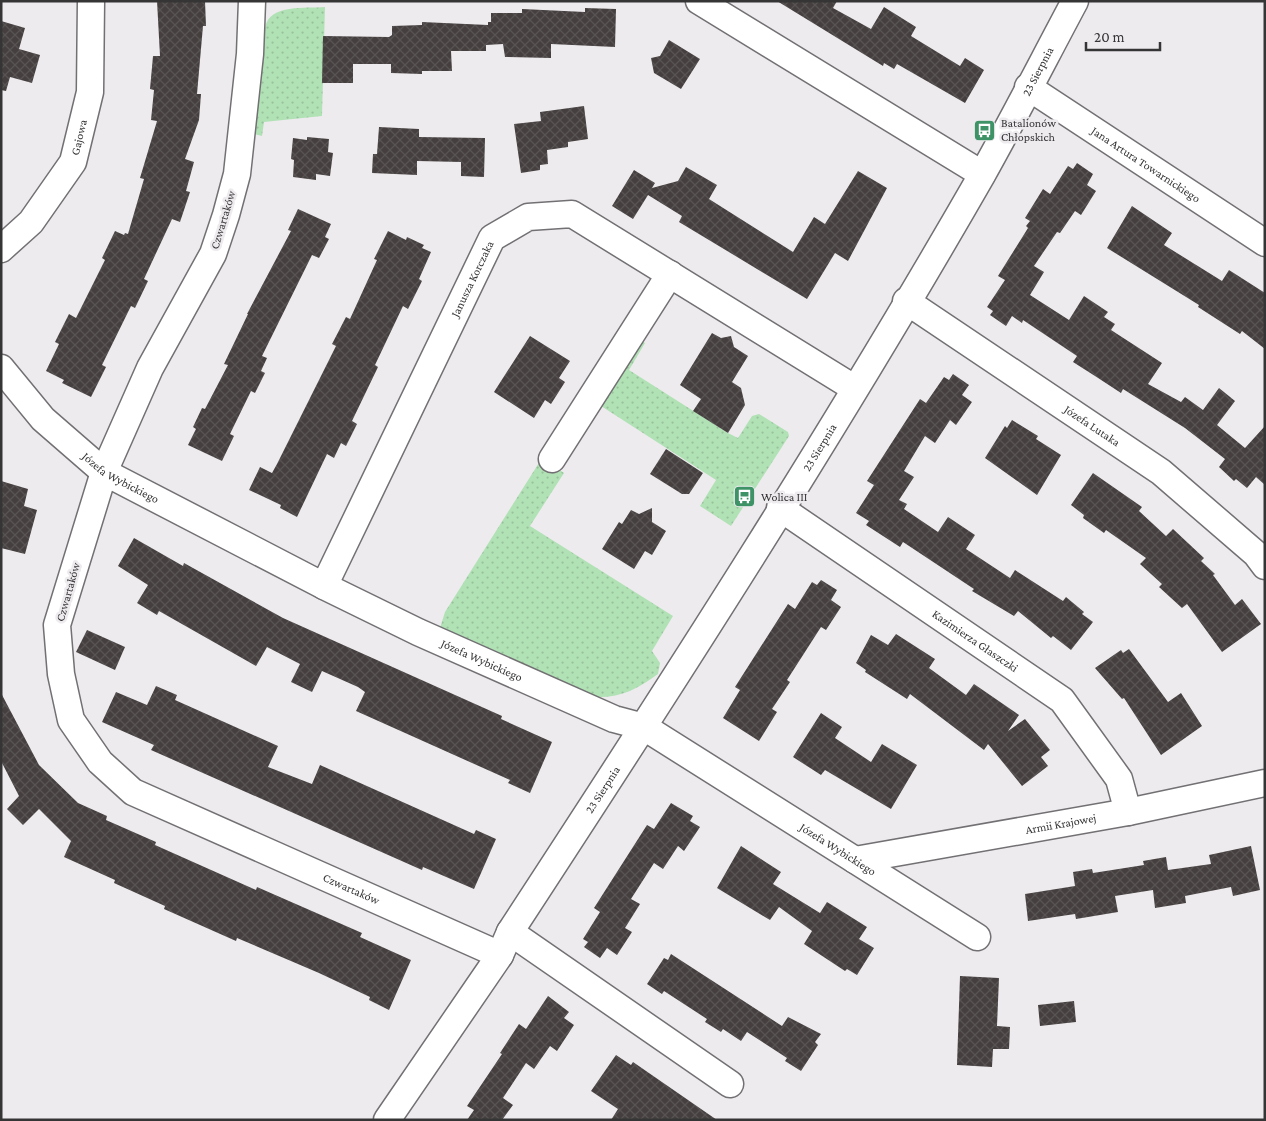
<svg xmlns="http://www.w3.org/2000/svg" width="1266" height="1121" viewBox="0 0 1266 1121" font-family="'Crimson Pro',serif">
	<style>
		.grass { fill: url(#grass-dots) }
		.building { fill: url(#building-cross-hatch) }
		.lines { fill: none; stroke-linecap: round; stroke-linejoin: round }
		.minor-casing { stroke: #727073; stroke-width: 29 }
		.minor { stroke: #fff; stroke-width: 26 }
		.labels { text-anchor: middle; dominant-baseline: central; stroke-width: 5; stroke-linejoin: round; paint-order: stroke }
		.street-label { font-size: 12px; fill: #363536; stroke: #eeebef }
		.poi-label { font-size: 12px; fill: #363536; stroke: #eeebef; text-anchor: start }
	</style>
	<defs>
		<pattern id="grass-dots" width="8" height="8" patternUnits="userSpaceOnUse" patternTransform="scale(1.25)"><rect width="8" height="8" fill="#b1e2b5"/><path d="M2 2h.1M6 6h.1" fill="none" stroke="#99c29c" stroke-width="1.8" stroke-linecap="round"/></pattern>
		<pattern id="building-cross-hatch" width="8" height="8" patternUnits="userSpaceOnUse" patternTransform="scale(1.25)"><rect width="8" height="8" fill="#45403f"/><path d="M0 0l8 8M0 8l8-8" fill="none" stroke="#585453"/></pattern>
	</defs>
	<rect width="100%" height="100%" fill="#eeebef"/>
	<g class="grass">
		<path d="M325,7L322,116L264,122L262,136L254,134L258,27L265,28C269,3 306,9 325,7Z"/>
		<polygon points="641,341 645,343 629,370 728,433 738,438 752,416 759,414 788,432 789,436 731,526 700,506 716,480 601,406"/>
		<path d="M542,458L564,473L530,526L673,616L652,651L660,663L658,674C638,689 620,698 596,697L440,628L445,612Z"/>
	</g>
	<g class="building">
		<polygon points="157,1 205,1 206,26 203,26 197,94 201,94 199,120 185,159 194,162 186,191 190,192 180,222 172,219 144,279 148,281 135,308 131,306 102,365 106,367 91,397 62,383 64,380 46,371 59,344 55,342 69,314 76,318 105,260 102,258 115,231 124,235 125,233 128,234 144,179 140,178 157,121 151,120 154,90 150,89 153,56 160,56"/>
		<polygon points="777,1 837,1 833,8 871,29 884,7 916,27 911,36 960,66 965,58 984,70 965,103 897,64 894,69 884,63 883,66"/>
		<polygon points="585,8 616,9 615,47 551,44 551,58 505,57 503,44 486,45 486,51 451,51 452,71 422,71 422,74 391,73 391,64 353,64 353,83 322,83 323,36 389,37 392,35 392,26 422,25 422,22 488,25 488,22 491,22 491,13 522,13 522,9 585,12"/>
		<polygon points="1,21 25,28 19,49 40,55 32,83 10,77 6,91 1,90"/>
		<polygon points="669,40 700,59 681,89 654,73 651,58 660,56"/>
		<polygon points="584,106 588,139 568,142 568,147 547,150 548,164 540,165 540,170 521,173 514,124 541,121 540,112"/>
		<polygon points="379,127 419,129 419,137 485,138 484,177 461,176 461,162 417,161 417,175 372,173 373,154 377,154"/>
		<polygon points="307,137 329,139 328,152 333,153 330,176 316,174 316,180 293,177 294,160 291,159 293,138 307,140"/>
		<polygon points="1077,163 1093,174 1087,185 1096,191 1081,215 1075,211 1060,233 1057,232 1034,266 1044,272 1030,295 1069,320 1084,296 1108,312 1104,317 1115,324 1111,330 1162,363 1148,384 1181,402 1185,397 1203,410 1219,388 1235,401 1217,425 1245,448 1265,426 1265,485 1256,477 1247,488 1236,479 1234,481 1219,467 1225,459 1185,428 1123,389 1121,393 1095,376 1073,362 1077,356 1023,320 1022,323 1012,316 1006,326 990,315 993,311 987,307 1005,280 998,276 1028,228 1026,226 1030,221 1025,218 1043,189 1050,194 1068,166 1073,169"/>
		<polygon points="686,167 717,185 709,199 793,252 814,217 825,224 858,171 887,188 848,261 835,253 807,299 679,222 682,216 648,195 633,219 612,206 634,170 655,183 652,188 678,181"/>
		<polygon points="1132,206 1172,233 1164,245 1222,281 1229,270 1265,293 1265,349 1242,331 1240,334 1198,307 1199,305 1107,248"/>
		<polygon points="298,209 331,224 325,237 329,239 319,258 312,255 262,356 267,358 261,371 265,373 255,393 251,391 230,434 234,436 222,461 188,445 196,429 193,427 202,408 205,409 228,365 224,364 248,314 247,314 291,231 288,230"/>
		<polygon points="388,231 406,240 407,237 424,245 422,248 431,252 419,279 422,281 408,309 403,306 375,365 378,367 352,421 357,424 346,446 341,443 334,458 327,454 297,517 280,508 281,505 249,490 260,467 272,473 277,464 336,346 332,344 346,317 350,319 377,260 374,259"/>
		<polygon points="712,333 721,338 731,336 734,347 748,356 732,382 741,388 745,405 728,433 693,411 701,399 680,385"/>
		<polygon points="530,336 570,361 559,378 565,382 551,404 545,400 534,418 494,392"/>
		<polygon points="953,374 969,385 962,395 972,402 956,425 950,420 935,443 925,436 904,471 914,477 899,500 907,504 904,509 938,532 948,517 975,535 966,549 1010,578 1015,570 1063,601 1066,597 1084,612 1082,614 1093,622 1071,650 1053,636 1051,638 1018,611 1014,616 972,591 974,589 903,542 900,547 866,525 869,521 856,513 874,485 867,481 920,399 926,403 944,377 949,380"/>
		<polygon points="1012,420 1038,436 1036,439 1061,455 1037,495 985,458 1005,426 1007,428"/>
		<polygon points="666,449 703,473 689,494 682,494 650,474"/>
		<polygon points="1093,473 1142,507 1139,511 1166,536 1173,529 1204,558 1201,561 1215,574 1213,575 1235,605 1242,599 1261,624 1222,652 1187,604 1182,608 1159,587 1162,584 1140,564 1146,558 1106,530 1104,533 1083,518 1084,515 1071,505"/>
		<polygon points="1,481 28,489 24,506 37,510 25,554 1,548"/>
		<polygon points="652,508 652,522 666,531 652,555 645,551 634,569 602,549 619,522 622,524 631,510 639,514"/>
		<polygon points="134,538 183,566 184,563 283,618 502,716 501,719 552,742 530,793 508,783 510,780 356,711 365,692 358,687 322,671 312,692 291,682 300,664 267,647 256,666 159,611 157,615 137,603 148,585 118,566"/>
		<polygon points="821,580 837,590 831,600 841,607 826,630 821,627 787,680 790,682 772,709 777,712 759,741 723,718 740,690 735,687 788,604 795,609 812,582 817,585"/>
		<polygon points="87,630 125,647 115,670 76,652"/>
		<polygon points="896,634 935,659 929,668 966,695 974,684 1019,715 1008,731 1025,719 1050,750 1041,757 1048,766 1022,786 988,744 984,750 910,694 907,699 865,672 866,670 856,663 871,635 888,645"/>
		<polygon points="1129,649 1168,702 1181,693 1202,726 1161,755 1124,698 1122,699 1095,668 1121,650 1123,653"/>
		<polygon points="156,686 177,695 175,700 278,746 268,767 312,784 320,765 474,834 476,830 496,839 474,889 423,867 422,870 151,750 154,745 102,722 116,692 147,705"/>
		<polygon points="1,693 39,765 78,803 107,816 106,820 156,842 155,845 256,890 257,887 305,908 362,933 360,937 411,960 389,1010 369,1000 370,997 319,973 237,938 236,941 164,909 165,906 114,883 115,880 64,857 71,841 39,809 23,825 7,809 19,796 1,761"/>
		<polygon points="821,713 842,727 835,738 871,762 882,744 917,765 891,809 825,770 821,775 793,757"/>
		<polygon points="671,803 693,816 690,821 700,827 684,851 678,846 663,869 654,863 631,899 640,904 625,928 632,932 617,955 607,948 600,958 584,947 588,942 583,939 600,912 594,908 647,825 654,829"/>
		<polygon points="741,846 781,872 773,884 820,913 827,902 867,927 859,939 874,948 857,975 847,969 845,971 804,944 812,931 779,907 770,920 717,888"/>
		<polygon points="1251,846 1260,890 1233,896 1231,887 1185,896 1186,903 1155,908 1153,890 1115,896 1118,912 1076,919 1075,914 1028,921 1025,894 1075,886 1073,872 1092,869 1093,873 1144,865 1143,861 1166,857 1168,870 1211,864 1209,855"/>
		<polygon points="671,954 782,1026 788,1017 821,1034 815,1042 818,1045 801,1071 785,1061 787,1058 747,1032 741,1041 723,1029 721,1032 705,1022 707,1019 664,991 662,994 647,984 664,958 668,960"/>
		<polygon points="960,976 999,978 997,1026 1010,1027 1009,1049 993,1049 992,1067 957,1065"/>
		<polygon points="548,996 569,1012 564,1018 574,1025 557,1051 550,1046 534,1069 526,1063 503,1098 513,1105 502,1120 467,1120 474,1110 467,1106 502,1054 500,1053 519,1024 526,1029"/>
		<polygon points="1074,1001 1076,1022 1040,1026 1038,1005"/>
		<polygon points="616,1055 631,1065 633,1062 717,1120 611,1120 618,1109 591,1091"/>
	</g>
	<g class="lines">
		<defs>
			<g id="minor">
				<path id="s1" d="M252,1L250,54L237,174L226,215L213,254L150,368L104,472L57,625L61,674L71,720L100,762L133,792L500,955"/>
				<polyline points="699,1 982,174"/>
				<path id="s2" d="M1028,87L1265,243"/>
				<path id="s3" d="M1,249L31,222L73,162L90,92L91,1"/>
				<path id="s4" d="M906,301L1161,472L1256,554L1265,566"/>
				<path id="s5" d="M1,368L43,419L104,472L324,586L418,632L614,719L644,727L977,937"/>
				<polyline points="552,459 670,274"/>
				<path id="s6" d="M780,508L1062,700L1119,779L1128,812"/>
				<path id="s7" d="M324,586L492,238L528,217L572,214L854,388"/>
				<path id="s8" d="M855,860L1128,812L1265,783"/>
				<polyline points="510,932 730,1084"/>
				<path id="s9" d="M387,1120L500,955L510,932C672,684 834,433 982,175C1014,118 1044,59 1075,1"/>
			</g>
		</defs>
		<use href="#minor" class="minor-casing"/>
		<use href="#minor" class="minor"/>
	</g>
	<defs>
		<symbol id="bus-square" viewBox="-11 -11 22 22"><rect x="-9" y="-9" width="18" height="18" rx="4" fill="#3e9366" stroke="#eeebef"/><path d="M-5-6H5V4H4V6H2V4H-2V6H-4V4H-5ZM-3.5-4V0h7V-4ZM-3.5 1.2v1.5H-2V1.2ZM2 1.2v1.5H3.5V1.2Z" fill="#fff"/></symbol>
	</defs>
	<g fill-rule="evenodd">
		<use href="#bus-square" x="972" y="118" width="25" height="25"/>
		<use href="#bus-square" x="732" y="484" width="25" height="25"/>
	</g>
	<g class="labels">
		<g class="street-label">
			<text stroke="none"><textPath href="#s9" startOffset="1235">23 Sierpnia</textPath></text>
			<text stroke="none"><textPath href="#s3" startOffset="139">Gajowa</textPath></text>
			<text stroke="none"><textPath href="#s2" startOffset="141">Jana Artura Towarnickiego</textPath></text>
			<text transform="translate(223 220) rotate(-73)">Czwartaków</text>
			<text stroke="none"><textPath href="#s7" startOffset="341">Janusza Korczaka</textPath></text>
			<text stroke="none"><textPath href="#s4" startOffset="224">Józefa Lutaka</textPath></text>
			<text stroke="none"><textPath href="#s9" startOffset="800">23 Sierpnia</textPath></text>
			<text stroke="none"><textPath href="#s5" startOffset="164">Józefa Wybickiego</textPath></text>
			<text transform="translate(68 592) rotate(-74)">Czwartaków</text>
			<text stroke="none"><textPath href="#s6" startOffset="236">Kazimierza Głaszczki</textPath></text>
			<text stroke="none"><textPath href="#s5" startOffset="569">Józefa Wybickiego</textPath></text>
			<text stroke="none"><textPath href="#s9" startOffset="395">23 Sierpnia</textPath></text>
			<text stroke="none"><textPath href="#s8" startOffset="209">Armii Krajowej</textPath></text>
			<text stroke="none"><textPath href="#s5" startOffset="974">Józefa Wybickiego</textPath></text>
			<text stroke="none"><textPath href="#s1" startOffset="1092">Czwartaków</textPath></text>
		</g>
		<g class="poi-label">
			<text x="1001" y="123">Batalionów<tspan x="1001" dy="14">Chłopskich</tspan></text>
			<text x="761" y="497">Wolica III</text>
		</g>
	</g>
	<rect width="1266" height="1121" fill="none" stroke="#363536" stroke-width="5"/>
	<path d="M1086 42v8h74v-8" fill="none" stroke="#363536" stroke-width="2.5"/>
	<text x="1094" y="42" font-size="15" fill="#363536" stroke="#eeebef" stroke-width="4" paint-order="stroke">20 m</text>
</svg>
